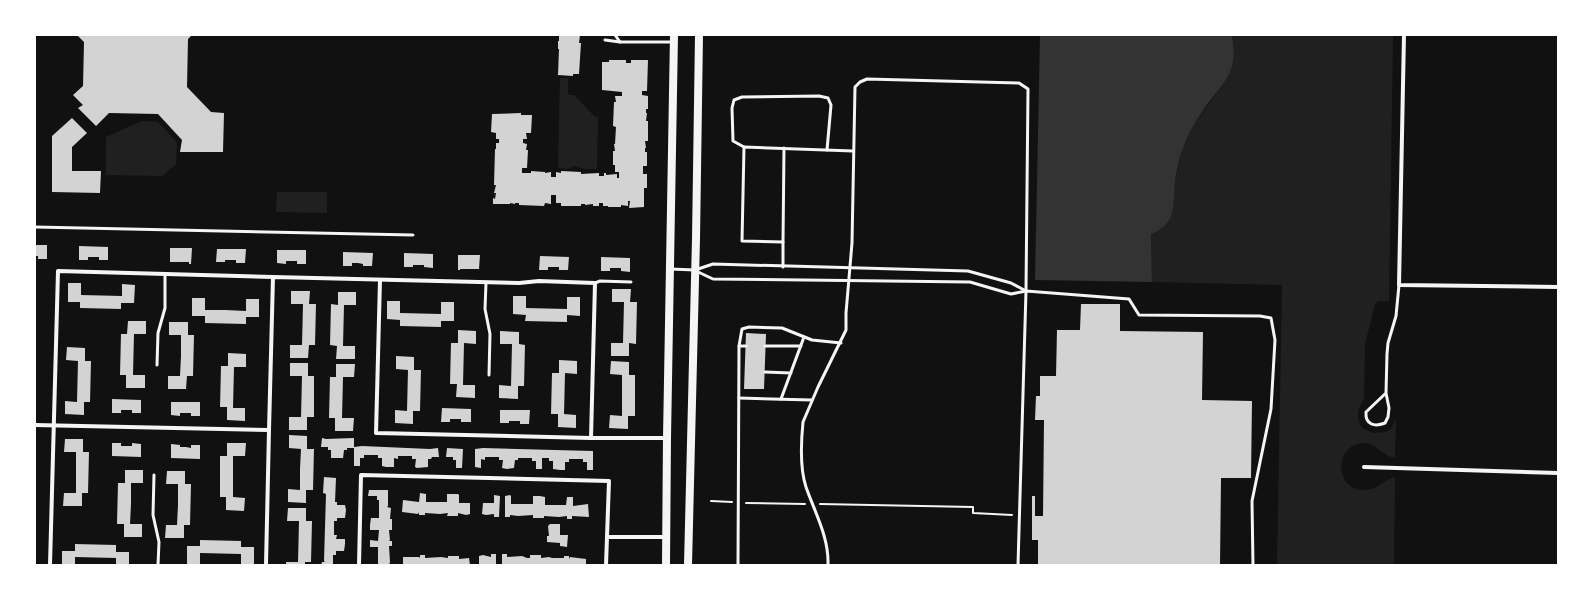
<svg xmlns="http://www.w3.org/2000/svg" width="1593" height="600" viewBox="0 0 1593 600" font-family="Cabin,sans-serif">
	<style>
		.green { fill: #202020 }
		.water { fill: #333 }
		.building { fill: #d3d3d3 }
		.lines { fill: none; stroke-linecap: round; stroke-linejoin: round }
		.path { stroke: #f5f5f5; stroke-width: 2 }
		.service { stroke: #f5f5f5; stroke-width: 3 }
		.minor { stroke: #f5f5f5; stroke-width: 4 }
		.secondary { stroke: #f5f5f5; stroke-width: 8 }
	</style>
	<rect width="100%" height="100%" fill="#111"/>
	<g class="green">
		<path d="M1232,35H1393L1389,301H1378L1375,304L1365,344L1364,398L1358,411V418L1360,425L1364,429L1373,433L1385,432L1390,430L1396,419L1395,458C1382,456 1376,442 1363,443C1333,445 1335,492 1365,490C1376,490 1384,480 1395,477L1394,565H1277L1282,285L1152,282L1151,234C1177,226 1173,203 1175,181C1177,170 1179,159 1183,149C1187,134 1198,119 1207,106C1216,92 1230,80 1233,62C1235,54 1233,44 1232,35Z"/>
		<polygon points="560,78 568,78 568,95 574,95 595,117 598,117 597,169 585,169 574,166 568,169 558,168"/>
		<polygon points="142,121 158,122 177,142 176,164 162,176 106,175 106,137"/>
		<polygon points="277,192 327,192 327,213 276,212"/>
	</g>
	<path class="water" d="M1040,35H1232C1233,44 1235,54 1233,62C1230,80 1216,92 1206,106C1198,118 1188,133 1184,146C1179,157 1177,169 1175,181C1173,205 1177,225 1151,234L1152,282L1035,280Z"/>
	<g class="building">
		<polygon points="77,35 192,35 188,39 187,87 211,112 224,113 223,152 180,152 182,140 158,114 109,113 96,126 78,108 83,105 73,95 83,86 84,42"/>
		<polygon points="559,35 580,35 579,43 581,43 579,74 573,74 573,76 558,75 559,49 558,49 558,41 559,41"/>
		<polygon points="609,60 626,60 626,63 631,63 631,60 648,60 647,91 642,91 642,95 648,96 648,109 646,109 646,113 647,113 646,121 648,121 648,141 645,141 646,148 645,148 645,152 647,152 647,166 643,166 643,174 647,174 647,188 644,188 644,207 629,208 630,201 628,201 628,206 621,205 621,207 608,207 608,206 603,206 603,203 599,203 599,206 593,206 593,204 585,205 585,204 581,204 581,206 561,206 561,203 556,203 556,195 551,195 551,204 545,203 544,206 519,205 519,203 515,203 515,204 510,203 510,204 493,204 493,198 495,199 496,193 494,193 496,185 494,185 495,149 496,149 496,143 499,143 499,139 496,139 496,133 491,132 492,114 521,113 521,115 532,115 531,133 526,133 527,139 523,139 523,143 527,144 526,150 528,150 527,168 522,168 522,173 531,173 531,171 545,172 545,173 551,172 551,177 556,177 556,172 561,173 561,171 581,172 581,174 599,173 599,176 604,176 604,173 606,173 606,175 617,174 617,178 619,178 619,172 615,172 615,165 613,165 613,151 615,151 614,144 615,144 616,127 613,126 614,102 616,102 615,96 622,96 622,92 602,90 602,62 609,62"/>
		<polygon points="72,118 87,133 72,147 72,171 101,171 100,193 52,192 52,136"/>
		<polygon points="35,245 47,245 47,259 38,259 38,256 35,256"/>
		<polygon points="79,246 108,247 108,260 99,260 99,257 88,257 88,260 79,260"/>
		<polygon points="170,248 192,248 191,264 189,264 189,262 170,262"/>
		<polygon points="217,249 246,249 245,263 236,263 236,260 225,260 225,262 216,262"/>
		<polygon points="277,250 306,250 306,264 297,264 297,261 286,261 286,264 277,263"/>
		<polygon points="343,252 373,253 372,266 363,266 363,264 358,263 352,263 352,266 343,266"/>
		<polygon points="404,253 433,254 433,268 424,267 424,265 413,265 413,267 404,267"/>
		<polygon points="458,255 480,255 479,269 460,269 460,270 458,270"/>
		<polygon points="540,256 569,257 568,270 559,270 559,267 548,267 548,270 539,270"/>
		<polygon points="601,257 630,258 630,272 621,271 621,268 610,268 610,271 601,271"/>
		<polygon points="68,283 81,283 81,295 122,296 122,284 135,285 134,303 121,303 121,309 80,308 80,302 68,302"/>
		<polygon points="612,289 631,289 630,302 637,302 636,344 629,343 629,356 611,356 611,343 623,343 624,302 612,302"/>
		<polygon points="291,291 310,291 309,304 316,304 315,345 309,345 308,358 290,358 290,345 302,345 303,304 291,304"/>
		<polygon points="338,292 356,292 356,305 344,305 343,346 355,346 355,359 336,359 337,346 330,345 331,304 338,305"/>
		<polygon points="513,296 526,296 526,308 567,309 567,297 580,297 580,316 567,315 567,322 525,321 526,315 513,314"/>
		<polygon points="192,298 205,298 205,310 225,310 246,311 246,299 259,299 259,317 246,317 246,324 205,323 205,316 192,316"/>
		<polygon points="387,301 400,301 400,313 441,314 441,302 454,302 454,321 441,321 441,327 400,326 400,320 387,319"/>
		<polygon points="1081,304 1120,304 1120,331 1203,332 1202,400 1252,401 1251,478 1221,478 1220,565 1038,565 1038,540 1032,540 1032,496 1035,496 1035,516 1043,516 1044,420 1035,420 1036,396 1040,396 1040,376 1056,376 1057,330 1080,330"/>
		<polygon points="128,321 146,321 146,334 134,334 133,375 145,375 145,388 126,388 126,375 120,375 121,334 127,334"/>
		<polygon points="169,322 188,322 188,335 194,335 193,376 187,376 186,389 168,389 168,376 180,376 181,356 181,335 169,335"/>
		<polygon points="458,330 476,331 476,344 464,343 463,385 475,385 475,398 456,397 457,384 450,384 451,343 458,343"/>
		<polygon points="500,331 519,332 519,344 525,345 524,386 518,386 518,399 499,398 499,385 511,386 512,344 500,344"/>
		<polygon points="746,333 766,334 764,389 744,389"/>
		<polygon points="67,347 85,348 85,361 91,361 90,402 84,402 84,415 65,414 65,401 77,402 78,361 66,360"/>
		<polygon points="228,353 246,354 246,367 234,367 233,408 245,408 245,421 227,420 227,407 220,407 221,366 228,366"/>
		<polygon points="396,356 414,357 414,370 421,370 420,411 413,411 413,424 395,423 395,410 407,411 408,370 396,369"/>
		<polygon points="559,360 577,361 577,374 565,373 564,414 576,415 576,428 558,427 558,414 551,414 552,373 559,373"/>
		<polygon points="611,361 629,362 629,375 635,375 635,416 628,416 628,429 609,428 610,415 622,416 622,375 610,374"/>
		<polygon points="290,363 308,363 308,376 314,376 314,417 307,417 307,430 289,430 289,417 301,417 302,376 290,376"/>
		<polygon points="336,364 355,364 354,377 343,377 342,418 354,418 353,431 335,431 335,418 329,418 330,377 336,377"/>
		<polygon points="112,399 141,400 141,413 132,413 132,410 121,410 121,413 112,413"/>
		<polygon points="171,402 200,402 200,416 191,416 191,413 180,413 180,416 171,415"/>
		<polygon points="442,408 471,409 471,422 461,422 461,419 450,419 450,422 441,422"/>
		<polygon points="500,410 530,410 529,424 520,424 520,421 509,421 509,423 500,423"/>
		<polygon points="289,435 307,436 307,449 314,449 313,490 306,490 306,503 288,502 288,489 300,490 300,469 301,449 289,448"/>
		<polygon points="322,438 326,439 354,438 354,448 347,448 347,450 344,450 343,458 331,458 331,450 328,450 328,447 321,447"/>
		<polygon points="65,439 83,439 83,452 89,452 88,493 82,493 82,506 63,506 64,493 76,493 76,452 64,452"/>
		<polygon points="112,443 121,443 121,446 132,446 132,443 141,444 141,457 112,456"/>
		<polygon points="227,443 246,443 245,456 233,456 233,497 245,498 244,511 226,510 226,497 220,497 220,456 227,456"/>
		<polygon points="171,444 180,445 180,447 186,447 191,448 191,445 200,445 200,459 171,458"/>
		<polygon points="362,446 430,449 438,448 439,457 432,457 431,459 428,459 428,467 417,468 415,467 416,459 412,459 412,456 398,456 398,459 394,458 394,467 386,467 382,466 382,458 378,458 378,455 364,455 364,458 360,458 360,466 354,466 354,447"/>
		<polygon points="447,448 463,449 462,468 456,468 456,460 453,460 453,457 446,457"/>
		<polygon points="483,448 593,451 593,470 587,470 587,462 583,462 583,459 569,459 569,462 565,462 565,470 560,470 553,469 553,461 549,461 549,458 542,458 542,469 536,469 536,461 532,461 532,458 518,458 518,460 515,460 514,468 507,469 502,468 503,460 499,460 499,457 485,457 485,460 481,459 481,468 475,467 475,449"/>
		<polygon points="125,470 143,470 143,483 131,483 131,504 130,524 142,524 142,537 124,537 124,524 117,524 118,483 125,483"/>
		<polygon points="167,471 185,471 185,484 191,484 190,525 184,525 184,538 165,538 166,525 177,525 178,505 178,484 166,484"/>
		<polygon points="324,477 336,478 335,502 337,502 337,505 345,505 346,510 345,518 337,518 337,521 334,521 334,535 337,535 336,539 345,539 345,544 344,551 336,551 336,555 333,555 333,565 321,565 322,562 325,562 324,561 326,494 323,493"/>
		<polygon points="369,490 388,490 388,506 387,507 391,508 390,519 392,519 392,530 389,530 390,540 389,541 392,541 392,546 389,546 390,562 389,565 378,565 378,547 370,547 370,540 378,541 379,530 370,530 370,525 371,518 379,518 379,500 377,500 377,496 368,496"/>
		<polygon points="420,493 426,494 426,502 447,502 447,494 458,494 459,495 459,503 470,503 470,514 466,515 458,513 458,516 447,516 448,513 440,514 425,513 425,515 419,515 419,512 418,514 402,512 403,500 419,502"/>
		<polygon points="494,495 500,496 499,517 494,517 494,514 486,515 482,514 483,503 494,503"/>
		<polygon points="510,495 511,496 511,504 533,504 533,496 540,496 545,497 545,505 566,505 567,497 573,497 573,506 588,504 589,517 572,516 572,519 567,519 567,516 559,517 544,516 544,518 533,518 533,515 518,516 510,515 510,517 505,517 505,496"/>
		<polygon points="288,508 306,508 306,521 312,521 311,562 305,562 305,565 286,565 286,562 298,562 299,521 287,521"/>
		<polygon points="550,524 560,524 560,535 568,535 567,547 560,546 560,543 547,542 547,536 549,536 548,526"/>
		<polygon points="200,540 241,541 241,547 254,547 254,565 241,565 241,554 200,553 200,565 187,564 187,546 200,546"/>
		<polygon points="75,544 116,545 116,552 129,552 129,565 116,565 116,558 75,557 75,565 62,565 62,551 75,551"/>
		<polygon points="491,554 496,554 496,565 479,565 479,556 483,555 491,557"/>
		<polygon points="502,554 507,554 507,557 522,556 527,558 530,558 530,555 541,555 541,558 549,557 552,558 564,558 564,556 569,556 569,559 570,557 586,559 586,565 502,565"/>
		<polygon points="420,555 425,555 425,558 441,557 448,558 448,556 459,556 459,559 469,558 470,565 403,565 403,557 419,557 420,558"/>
	</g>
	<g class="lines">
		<g class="path">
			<polyline points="711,501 732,502"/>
			<polyline points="746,503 805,504"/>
			<polyline points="820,504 973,507 973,513 1012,515"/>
		</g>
		<g class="service">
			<polyline points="615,35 620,42"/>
			<polyline points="605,40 620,42 672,42"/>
			<polyline points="744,147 733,141 732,108 734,100 742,97 819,96 828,98 831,105 827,150"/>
			<polyline points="35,227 413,235"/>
			<polyline points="783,242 784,148"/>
			<polyline points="783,267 783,242 742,241 744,147 853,151"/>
			<polyline points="670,269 695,270 713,264 968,271 1011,283 1026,291"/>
			<polyline points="696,271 713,279 970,282 1011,294 1026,291 1129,299 1139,315 1260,316 1271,318 1275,340 1271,409 1252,501 1253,565"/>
			<polyline points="486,283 485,309 490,334 489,375"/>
			<polyline points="595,283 600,281 631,282"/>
			<polyline points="739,346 746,346"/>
			<polyline points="765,346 801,346"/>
			<polyline points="157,365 158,333 165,308 165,275"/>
			<polyline points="765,372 791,373"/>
			<path d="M1386,393L1366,412C1365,425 1375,427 1385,423L1388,417L1389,408L1386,393L1387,354L1388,343L1396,316L1399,285"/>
			<polyline points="739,398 812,400"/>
			<polyline points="781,399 804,337"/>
			<polyline points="154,475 153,515 159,542 158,565"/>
			<polyline points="738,565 739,346 742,329 749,327 782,328 812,340 841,343"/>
			<path d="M828,565C829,537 815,513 806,487C800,469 801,442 803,422L818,387L846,330V313L852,243L855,87L860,82L867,79L1019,83L1028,89L1026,291L1018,565"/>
		</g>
		<g class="minor">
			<polyline points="1404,35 1399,285 1558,287"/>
			<polyline points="380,280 376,433 591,438 667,438"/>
			<polyline points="35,425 269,430 266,565"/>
			<polyline points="269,430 273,277 519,283 539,281 595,283 591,438"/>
			<polyline points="1364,467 1558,473"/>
			<polyline points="607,537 666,537"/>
			<polyline points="50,565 58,271 273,277"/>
			<polyline points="359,565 361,475 609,481 606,565"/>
		</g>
		<g class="secondary">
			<polyline points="666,565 667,438 674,35"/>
			<polyline points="688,565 696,239 699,35"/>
		</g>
	</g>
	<rect width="1593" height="600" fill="none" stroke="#ffffff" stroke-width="72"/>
</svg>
